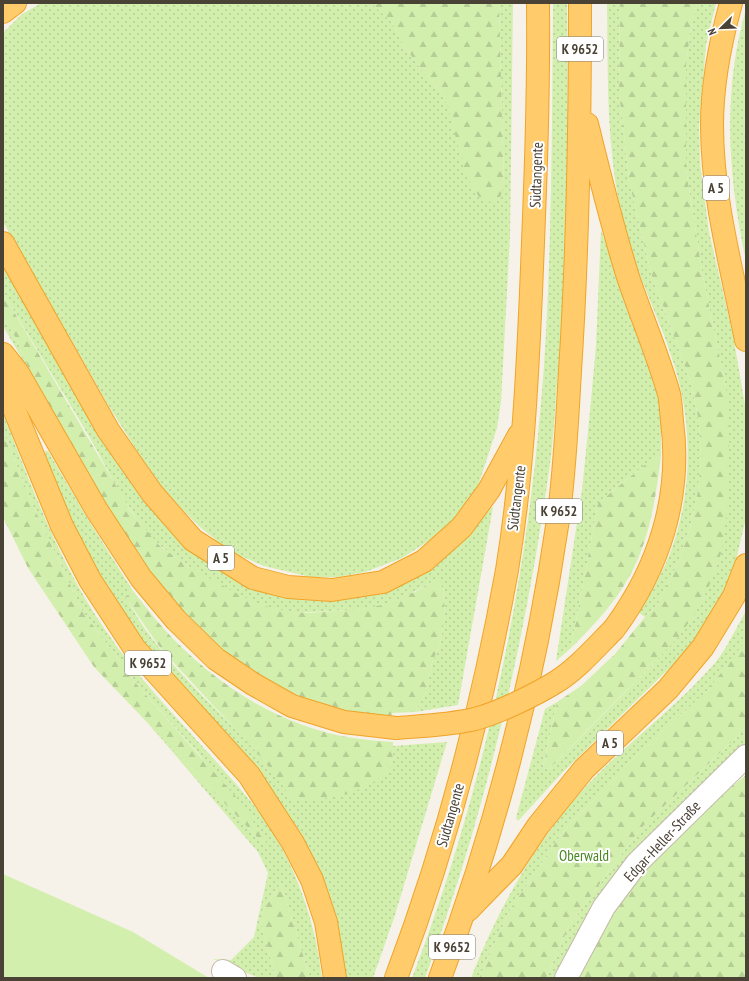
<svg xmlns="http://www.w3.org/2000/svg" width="749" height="981" viewBox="0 0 749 981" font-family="'PT Sans Narrow',sans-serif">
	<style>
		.grass { fill: url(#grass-dots) }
		.forest { fill: url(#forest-firs) }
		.pitch { fill: #d2efad }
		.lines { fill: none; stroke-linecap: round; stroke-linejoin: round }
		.minor-casing { stroke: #c3baaa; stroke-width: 24 }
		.highway-casing { stroke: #f0a429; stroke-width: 24 }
		.minor { stroke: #fff; stroke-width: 22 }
		.highway { stroke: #ffcb6b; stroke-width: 22 }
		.highway-bridge-casing { stroke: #f0a429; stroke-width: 24; stroke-linecap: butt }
		.highway-bridge { stroke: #ffcb6b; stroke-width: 22 }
		.labels { text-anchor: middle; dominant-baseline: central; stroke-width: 4; stroke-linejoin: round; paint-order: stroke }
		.shield { fill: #fff; stroke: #817b72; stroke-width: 1 }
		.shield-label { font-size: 14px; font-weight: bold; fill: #4b4236 }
		.street-label { font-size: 15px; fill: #4b4236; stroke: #fff }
		.park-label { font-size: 15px; fill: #488521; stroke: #fff }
	</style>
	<defs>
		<pattern id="grass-dots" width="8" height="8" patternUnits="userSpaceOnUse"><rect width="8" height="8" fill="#d2efad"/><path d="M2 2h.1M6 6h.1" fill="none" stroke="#b6ce95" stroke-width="1.8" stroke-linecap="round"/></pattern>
		<pattern id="forest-firs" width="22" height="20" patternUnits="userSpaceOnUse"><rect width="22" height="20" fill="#d2efad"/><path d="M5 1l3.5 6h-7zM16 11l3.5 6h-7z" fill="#b6ce95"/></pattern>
	</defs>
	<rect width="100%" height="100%" fill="#f6f2e9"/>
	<g class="grass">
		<polygon points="41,3 371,3 392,22 403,44 420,68 437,87 447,104 453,123 504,185 499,3 513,3 510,236 501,401 497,428 478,486 455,519 438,535 402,558 365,572 338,577 311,577 264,566 241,556 221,544 200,527 183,510 160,484 139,454 110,408 3,222 3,33 21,15"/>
		<path d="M553,3H567C568,126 568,249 558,371C555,404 554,438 549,471C525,643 485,814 425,978H412C487,783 529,575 544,366C552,245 552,124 553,3Z"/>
		<path d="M607,3H620L619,93L630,185L651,273L692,386L699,422L701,463L697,496L690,528L679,561L658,604L645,617L639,613C652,591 665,569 673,545C693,487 692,422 674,364C659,316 634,270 623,221C606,149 608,76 607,3Z"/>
		<path d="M697,3H716L706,45L702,91L699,126L700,163L709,232L733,335L746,411V518L736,560L725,588L707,621L681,657L563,772L518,821L516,818L545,709L557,702L543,767L545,769L550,768C577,741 604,714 630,687C659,658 684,633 704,597L726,387L703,277L686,169V65L691,27Z"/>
		<path d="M746,9V96L744,128L746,159V261C728,177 722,92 746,9Z"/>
		<polygon points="601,230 661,401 661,456 652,459 598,503 571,648 556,661 582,490 589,422 596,346"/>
		<path d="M3,262L191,546L329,599L462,541C468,535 489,507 493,507L458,705L415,712L426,692L432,663L440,644L445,614L443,586L433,581C412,594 386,607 361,609C351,611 341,610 331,611C311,612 293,614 274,609C243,601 185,567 161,546C130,519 110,473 90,438C61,389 32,341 3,293Z"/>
		<polygon points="3,317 17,340 31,374 3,326"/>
		<path d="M3,413C32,488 60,565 106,631C139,680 182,723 221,767C240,789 262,812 276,838C301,881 316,928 322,978H310L281,883L259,916L276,978H259L213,959L231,960L254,937L268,873L258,852L147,722L257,837L266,843L199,754L138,686L83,612L34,508L3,431Z"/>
		<path d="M45,451H48L84,513L133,591L126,597C157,659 216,705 261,757C273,770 283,786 294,801L391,766L393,746L447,742L395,915L373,978H344L327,897L100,580L62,499L47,462Z"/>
		<path d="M746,611V640L743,645L708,690L636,756L562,833L511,908L479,978H471C501,901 544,827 603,769C640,733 681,702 715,663C727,648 736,628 746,611Z"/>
		<polygon points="746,728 746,746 558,978 546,978 569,926 640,829"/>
	</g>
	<g class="forest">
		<polygon points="371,3 499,3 504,185 499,201 489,202 479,197 466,176 447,104 437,87 420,68 403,44 392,22"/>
		<polygon points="620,3 697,3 691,27 686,65 686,169 703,277 726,387 729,433 727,511 722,550 713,577 704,597 694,615 677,639 550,768 545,769 543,768 557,702 581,686 615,654 645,617 658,604 679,561 690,528 697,496 701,463 699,422 692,386 651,273 630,185 619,93"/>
		<polygon points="746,96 746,159 744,128"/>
		<polygon points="3,293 132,513 160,546 186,565 245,598 274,609 307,613 361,609 382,605 396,600 405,595 415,592 433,581 438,580 443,586 445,614 440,644 432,663 426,692 415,712 392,713 391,717 346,711 306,699 272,683 229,656 196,628 143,565 119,527 31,374 17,340 3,317"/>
		<polygon points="3,431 34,508 83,612 138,686 243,805 267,844 257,837 94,667 28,568 3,517"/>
		<path d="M661,456C656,496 650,540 629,577C615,603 593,626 571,648L598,503L652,459Z"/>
		<path d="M133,591C143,603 153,617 164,629C213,683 280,727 353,738C366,740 380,741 393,742C393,749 393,762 390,767C372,793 323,801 294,801L262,758L161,649L125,597Z"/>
		<polygon points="746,640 746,728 640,829 569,926 546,978 479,978 511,908 562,833 636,756 708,690"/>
		<path d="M746,775V978H575C587,956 598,933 611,911C645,856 697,815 746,775Z"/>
		<polygon points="281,883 310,978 276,978 259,916"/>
	</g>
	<polygon class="pitch" points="3,874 133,932 209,978 3,978"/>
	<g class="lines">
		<defs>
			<g id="minor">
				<polyline points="223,971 235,978"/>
				<polyline points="566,978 604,907 637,863 746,756"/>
			</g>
			<g id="highway">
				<path d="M731,3C720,43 712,84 712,125C712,198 732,269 746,340"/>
				<polyline points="3,12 15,3"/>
				<path d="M587,124C600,176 612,226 628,277C641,316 658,355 669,394C671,403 671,412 672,421C682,497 659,568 614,629"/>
				<polyline points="3,243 108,430 152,493 193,540 253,578 288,587 332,590 383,582 424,561 462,527 489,490 519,435"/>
				<polyline points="3,354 18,373 96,509 141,578 176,620 216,659 253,684 292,706 344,722 396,728"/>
				<polyline points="3,382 62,526 90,580 135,649 249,775 293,843 312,880 326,922 335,978"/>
				<polyline points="468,910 512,865 538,826 584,769 668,689 703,647 734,596 746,565"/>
				<path d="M396,978C446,846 482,709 507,570C522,478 527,385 531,292C535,195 539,100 538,3"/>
				<path d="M440,978C496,831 535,676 558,520C565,471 567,421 570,371C578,249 580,126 580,3"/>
			</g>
		</defs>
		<use href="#minor" class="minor-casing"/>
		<use href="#highway" class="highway-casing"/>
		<use href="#minor" class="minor"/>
		<use href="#highway" class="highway"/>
		<defs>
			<path id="highway-bridge" d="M396,728C423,726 449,725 475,719C498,713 535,695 556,682C578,668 596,647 614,629"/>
		</defs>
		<use href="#highway-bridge" class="highway-bridge-casing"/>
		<use href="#highway-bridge" class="highway-bridge"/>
	</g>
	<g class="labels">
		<g class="shield">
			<rect x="557" y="37" width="46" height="24" rx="3"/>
			<rect x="703" y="176" width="26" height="24" rx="3"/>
			<rect x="536" y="499" width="46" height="24" rx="3"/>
			<rect x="208" y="546" width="26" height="24" rx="3"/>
			<rect x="125" y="651" width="46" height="24" rx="3"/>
			<rect x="597" y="731" width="26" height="24" rx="3"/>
			<rect x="429" y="935" width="46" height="24" rx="3"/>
		</g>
		<g class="shield-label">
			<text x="580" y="49">K 9652</text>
			<text x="716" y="188">A 5</text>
			<text x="559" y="511">K 9652</text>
			<text x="221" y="558">A 5</text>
			<text x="148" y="663">K 9652</text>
			<text x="610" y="743">A 5</text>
			<text x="452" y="947">K 9652</text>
		</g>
		<g class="street-label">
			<text transform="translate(536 175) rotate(-88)">Südtangente</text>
			<text transform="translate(516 498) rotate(-83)">Südtangente</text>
			<text transform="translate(450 815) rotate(-74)">Südtangente</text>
			<text transform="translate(662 841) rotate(-47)">Edgar-Heller-Straße</text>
		</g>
		<g class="park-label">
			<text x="584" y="855">Oberwald</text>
		</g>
	</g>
	<rect width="749" height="981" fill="none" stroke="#4b4236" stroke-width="8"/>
	<g transform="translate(721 28) rotate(247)" stroke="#ffffff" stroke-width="3" paint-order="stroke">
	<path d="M0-3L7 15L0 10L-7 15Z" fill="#4b4236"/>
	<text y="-6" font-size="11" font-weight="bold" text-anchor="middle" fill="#4b4236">N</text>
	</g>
</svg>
